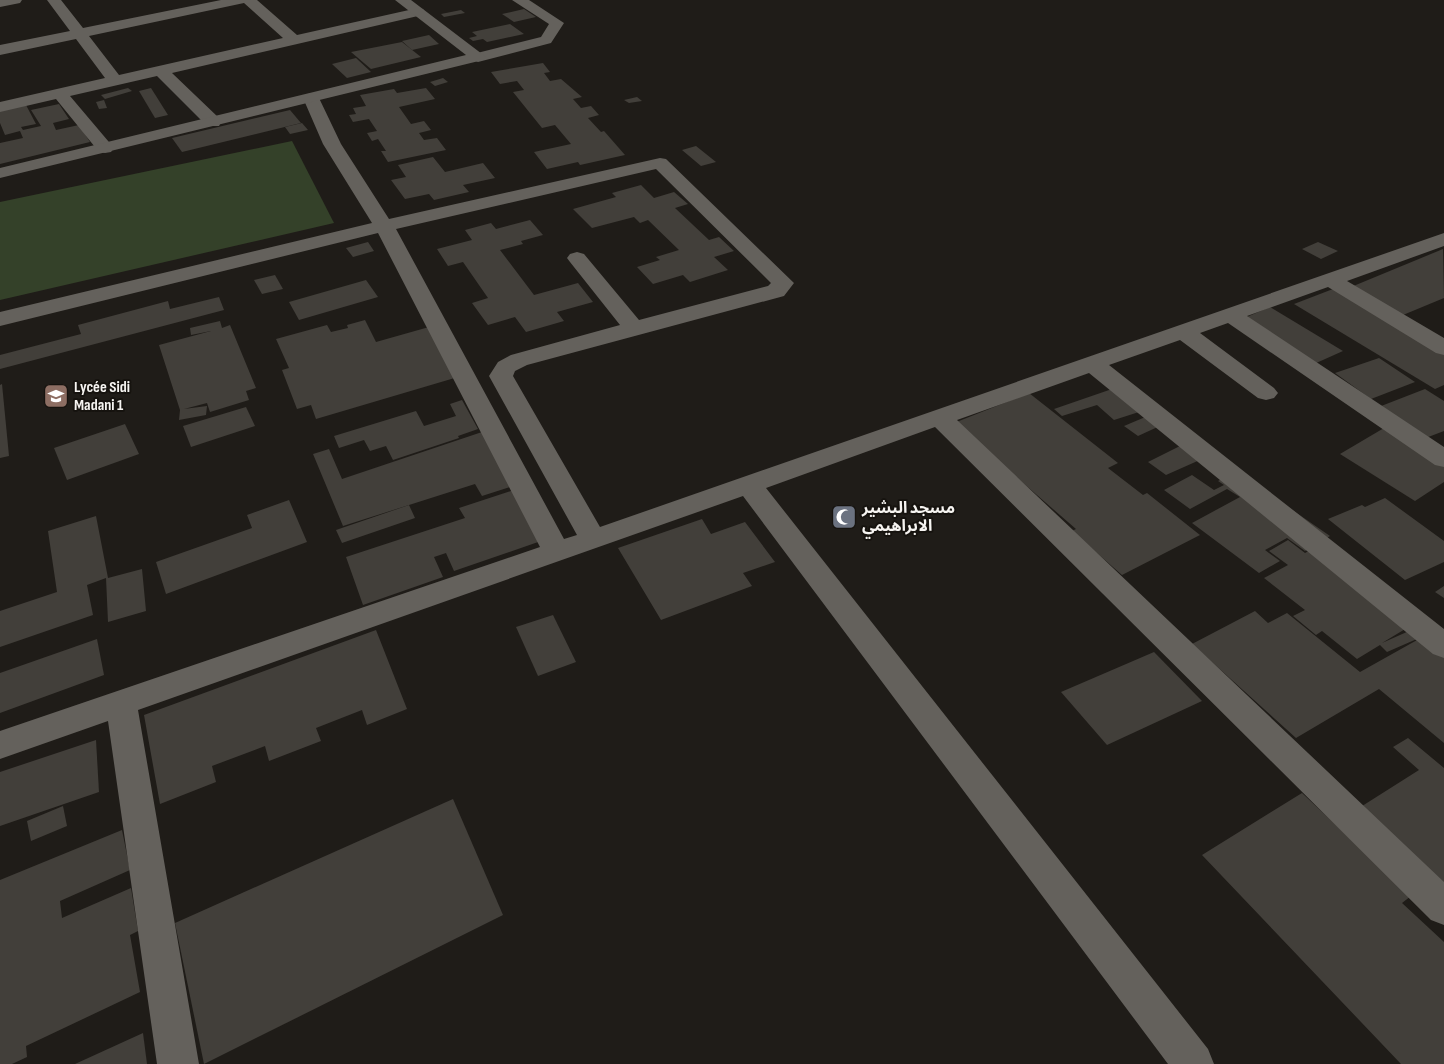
<svg xmlns="http://www.w3.org/2000/svg" width="1444" height="1064" viewBox="0 0 1444 1064" font-family="'Sofia Sans Condensed','Noto Sans Arabic',sans-serif">
	<style>
		.green { fill: #344129 }
		.building { fill: #423f3a }
		.lines { fill: none; stroke-linecap: round; stroke-linejoin: round }
		.street { fill: #64615c; fill-rule: evenodd }
		.secondary { fill: #64615c; fill-rule: evenodd }
		.labels { text-anchor: middle; dominant-baseline: central; stroke-width: 4; stroke-linejoin: round; paint-order: stroke }
		.poi-label { font-size: 16px; font-weight: bold; fill: #f6f4f1; stroke: #16130f; text-anchor: start }
	</style>
	<rect width="100%" height="100%" fill="#1f1c18"/>
	<polygon class="green" points="292,141 334,223 0,300 0,202"/>
	<g class="building">
		<polygon points="524,9 536,17 514,22 502,14"/>
		<polygon points="461,10 465,13 444,17 441,14"/>
		<polygon points="510,24 524,34 487,42 483,39 473,41 469,38 477,36 472,32"/>
		<polygon points="429,35 439,44 412,50 402,41"/>
		<polygon points="402,42 421,57 371,69 351,52"/>
		<polygon points="356,58 371,72 347,78 332,64"/>
		<polygon points="543,63 550,72 544,73 550,81 561,79 582,97 573,99 581,108 591,106 599,115 588,118 601,132 604,131 625,155 580,165 578,162 547,169 534,152 571,144 555,125 542,128 513,92 524,90 517,81 500,84 491,72"/>
		<polygon points="443,78 448,82 435,86 430,82"/>
		<polygon points="128,88 132,91 105,99 101,95"/>
		<polygon points="151,88 168,115 155,118 139,91"/>
		<polygon points="426,88 435,99 399,107 411,124 424,121 431,130 419,133 424,140 437,138 446,150 388,162 381,151 386,151 378,139 372,141 367,133 377,131 369,119 353,122 349,115 356,114 353,108 366,106 360,95 394,89 397,93"/>
		<polygon points="637,97 642,101 629,103 624,100"/>
		<polygon points="104,100 107,108 99,109 96,102"/>
		<polygon points="59,104 69,119 53,123 56,130 79,125 90,142 0,164 0,143 23,138 20,131 5,135 0,123 0,110 26,105 36,124 21,127 23,130 41,126 31,110"/>
		<polygon points="290,110 301,123 182,152 172,138"/>
		<polygon points="302,123 308,130 290,134 285,127"/>
		<polygon points="696,146 716,162 701,166 682,150"/>
		<polygon points="433,157 445,172 483,163 495,178 463,185 469,192 434,200 429,194 405,199 391,180 406,177 398,165"/>
		<polygon points="641,185 654,198 674,192 688,204 675,208 709,240 719,237 734,251 714,257 728,270 690,282 683,275 653,284 637,267 660,260 656,257 679,250 648,220 640,223 634,217 592,228 573,209 616,197 612,193"/>
		<polygon points="530,220 543,235 521,241 523,244 500,250 534,295 578,283 593,302 557,312 564,321 526,332 515,317 488,325 472,303 488,298 463,262 448,266 437,249 472,240 465,230 491,223 496,229"/>
		<polygon points="368,242 374,251 353,257 346,248"/>
		<polygon points="1318,242 1338,251 1321,259 1302,249"/>
		<polygon points="1443,249 1444,298 1403,315 1351,287"/>
		<polygon points="275,275 283,289 262,294 254,280"/>
		<polygon points="366,280 378,297 299,320 289,302"/>
		<polygon points="1333,289 1444,353 1444,385 1435,389 1294,304"/>
		<polygon points="219,297 224,310 0,369 0,355 81,334 78,325 168,301 170,309"/>
		<polygon points="1270,307 1343,351 1314,364 1242,319"/>
		<polygon points="365,320 376,342 429,327 458,377 316,419 311,405 297,409 282,370 289,368 276,339 327,325 331,332 348,328 347,325"/>
		<polygon points="220,321 222,328 230,325 256,388 246,391 249,400 210,412 207,403 184,409 207,406 206,415 179,420 180,410 159,345 211,331 191,335 190,328"/>
		<polygon points="1379,358 1415,382 1371,399 1335,373"/>
		<polygon points="2,384 9,456 0,458 0,385"/>
		<polygon points="1112,389 1139,412 1114,420 1097,405 1062,416 1054,409"/>
		<polygon points="1425,389 1444,401 1444,431 1423,439 1376,408"/>
		<polygon points="1029,393 1118,463 1108,468 1143,495 1147,493 1200,535 1122,575 1072,531 1076,529 954,423"/>
		<polygon points="462,400 478,429 458,436 459,438 393,460 386,446 370,451 364,440 339,448 334,436 416,411 424,426 456,416 450,404"/>
		<polygon points="246,407 255,426 191,447 183,426"/>
		<polygon points="1150,415 1175,419 1138,436 1124,426"/>
		<polygon points="125,424 139,454 67,480 54,448"/>
		<polygon points="1384,428 1444,463 1444,482 1415,501 1340,454"/>
		<polygon points="482,432 513,486 482,496 475,484 343,526 313,454 329,449 342,479"/>
		<polygon points="1182,445 1211,455 1166,475 1148,462"/>
		<polygon points="1236,471 1330,536 1305,551 1287,538 1265,550 1280,561 1259,573 1192,523 1240,497 1227,489 1190,509 1164,490 1192,475 1214,490 1224,485 1218,481"/>
		<polygon points="514,490 541,541 454,571 446,553 434,557 443,577 363,605 346,557 465,518 459,508"/>
		<polygon points="1385,498 1444,541 1444,562 1405,580 1328,519 1362,505 1365,507"/>
		<polygon points="289,500 307,542 166,594 156,562 252,528 247,515"/>
		<polygon points="409,505 415,518 342,543 336,530"/>
		<polygon points="96,516 108,578 142,569 146,611 108,622 106,578 87,585 93,615 0,647 0,611 57,592 48,531"/>
		<polygon points="702,519 711,534 745,522 775,562 743,573 752,586 661,620 618,548"/>
		<polygon points="1288,540 1305,553 1323,543 1425,617 1382,643 1427,623 1444,633 1444,743 1379,689 1296,738 1192,644 1255,611 1268,623 1287,613 1360,672 1426,635 1387,652 1380,645 1357,659 1322,631 1316,635 1293,616 1305,610 1264,578 1288,565 1269,551"/>
		<polygon points="1444,586 1444,598 1435,592"/>
		<polygon points="553,615 576,662 538,676 516,627"/>
		<polygon points="376,630 407,709 367,725 362,710 316,728 321,741 269,761 265,746 212,766 216,782 160,804 144,715"/>
		<polygon points="97,639 104,675 0,713 0,673"/>
		<polygon points="1154,652 1202,701 1107,745 1061,692"/>
		<polygon points="1408,738 1444,768 1444,882 1442,883 1359,808 1419,770 1393,747"/>
		<polygon points="96,740 99,792 0,826 0,772"/>
		<polygon points="1302,793 1411,896 1402,903 1444,942 1444,1064 1401,1064 1202,855"/>
		<polygon points="453,799 503,915 204,1064 175,923"/>
		<polygon points="63,806 67,826 31,841 27,821"/>
		<polygon points="122,830 130,870 60,901 62,918 131,888 138,931 130,935 140,992 26,1046 27,1057 12,1064 0,1064 0,880"/>
		<polygon points="143,1033 147,1064 75,1064"/>
	</g>
	<g class="lines">
		<g class="street">
			<polygon points="0,0 22,0 20,3 0,7"/>
			<path d="M47,0H61L83,28L221,0H257L297,35L418,8L423,9L425,12L423,15L418,16L172,73L219,118L221,122L219,126H207L157,76L70,96L114,148L111,152L105,153L99,152L56,99L0,112V102L105,78L76,39L0,55V45L70,31ZM244,3L283,38L119,75L89,36Z"/>
			<polygon points="512,0 529,0 564,23 551,43 478,62 473,60 470,57 473,54 541,37 549,24"/>
			<path d="M311,93L317,95L319,98L341,144L389,219L660,158L666,159L794,283L784,296L527,365L515,371L513,376L600,527L1444,233V246L1347,281L1444,338V355L1436,353L1328,287L1247,316L1444,447V467L1435,465L1228,323L1200,333L1274,388L1278,393L1274,398L1266,400L1258,398L1180,340L1109,365L1444,629V658L1433,654L1089,373L957,420L1444,882V925L1431,920L935,427L766,488L1208,1049L1214,1064H1168L743,496L138,710L199,1064H157L108,721L0,759V731L540,547L378,233L0,326V312L372,223L323,144L303,98L305,95ZM656,169L771,283L768,286L639,320L584,254L577,252L570,254L567,258L570,262L620,325L511,355L498,362L489,376L577,535L564,539L396,229Z"/>
		</g>
		<polygon class="secondary" points="395,0 411,0 486,57 483,60 0,178 0,168 466,55"/>
	</g>
	<defs>
		<symbol id="school-square" viewBox="-11 -11 22 22"><rect x="-9" y="-9" width="18" height="18" rx="4" fill="#8d6e63" stroke="#16130f"/><path d="M0-5L7-2L0 1L-7-2ZM-4 1L0 2.5L4 1V4Q0 6-4 4Z" fill="#fff"/></symbol>
		<symbol id="mosque-square" viewBox="-11 -11 22 22"><rect x="-9" y="-9" width="18" height="18" rx="4" fill="#6b7280" stroke="#16130f"/><path d="M3.5-4.9A6 6 0 1 0 3.5 4.9A5 5 0 1 1 3.5-4.9Z" fill="#fff"/></symbol>
	</defs>
	<g fill-rule="evenodd">
		<use href="#school-square" x="42" y="382" width="28" height="28"/>
		<use href="#mosque-square" x="830" y="503" width="28" height="28"/>
	</g>
	<g class="labels">
		<g class="poi-label">
			<text x="74" y="387">Lycée Sidi<tspan x="74" dy="18">Madani 1</tspan></text>
			<text x="862" y="508">مسجد البشير<tspan x="862" dy="18">الابراهيمي</tspan></text>
		</g>
	</g>
</svg>
